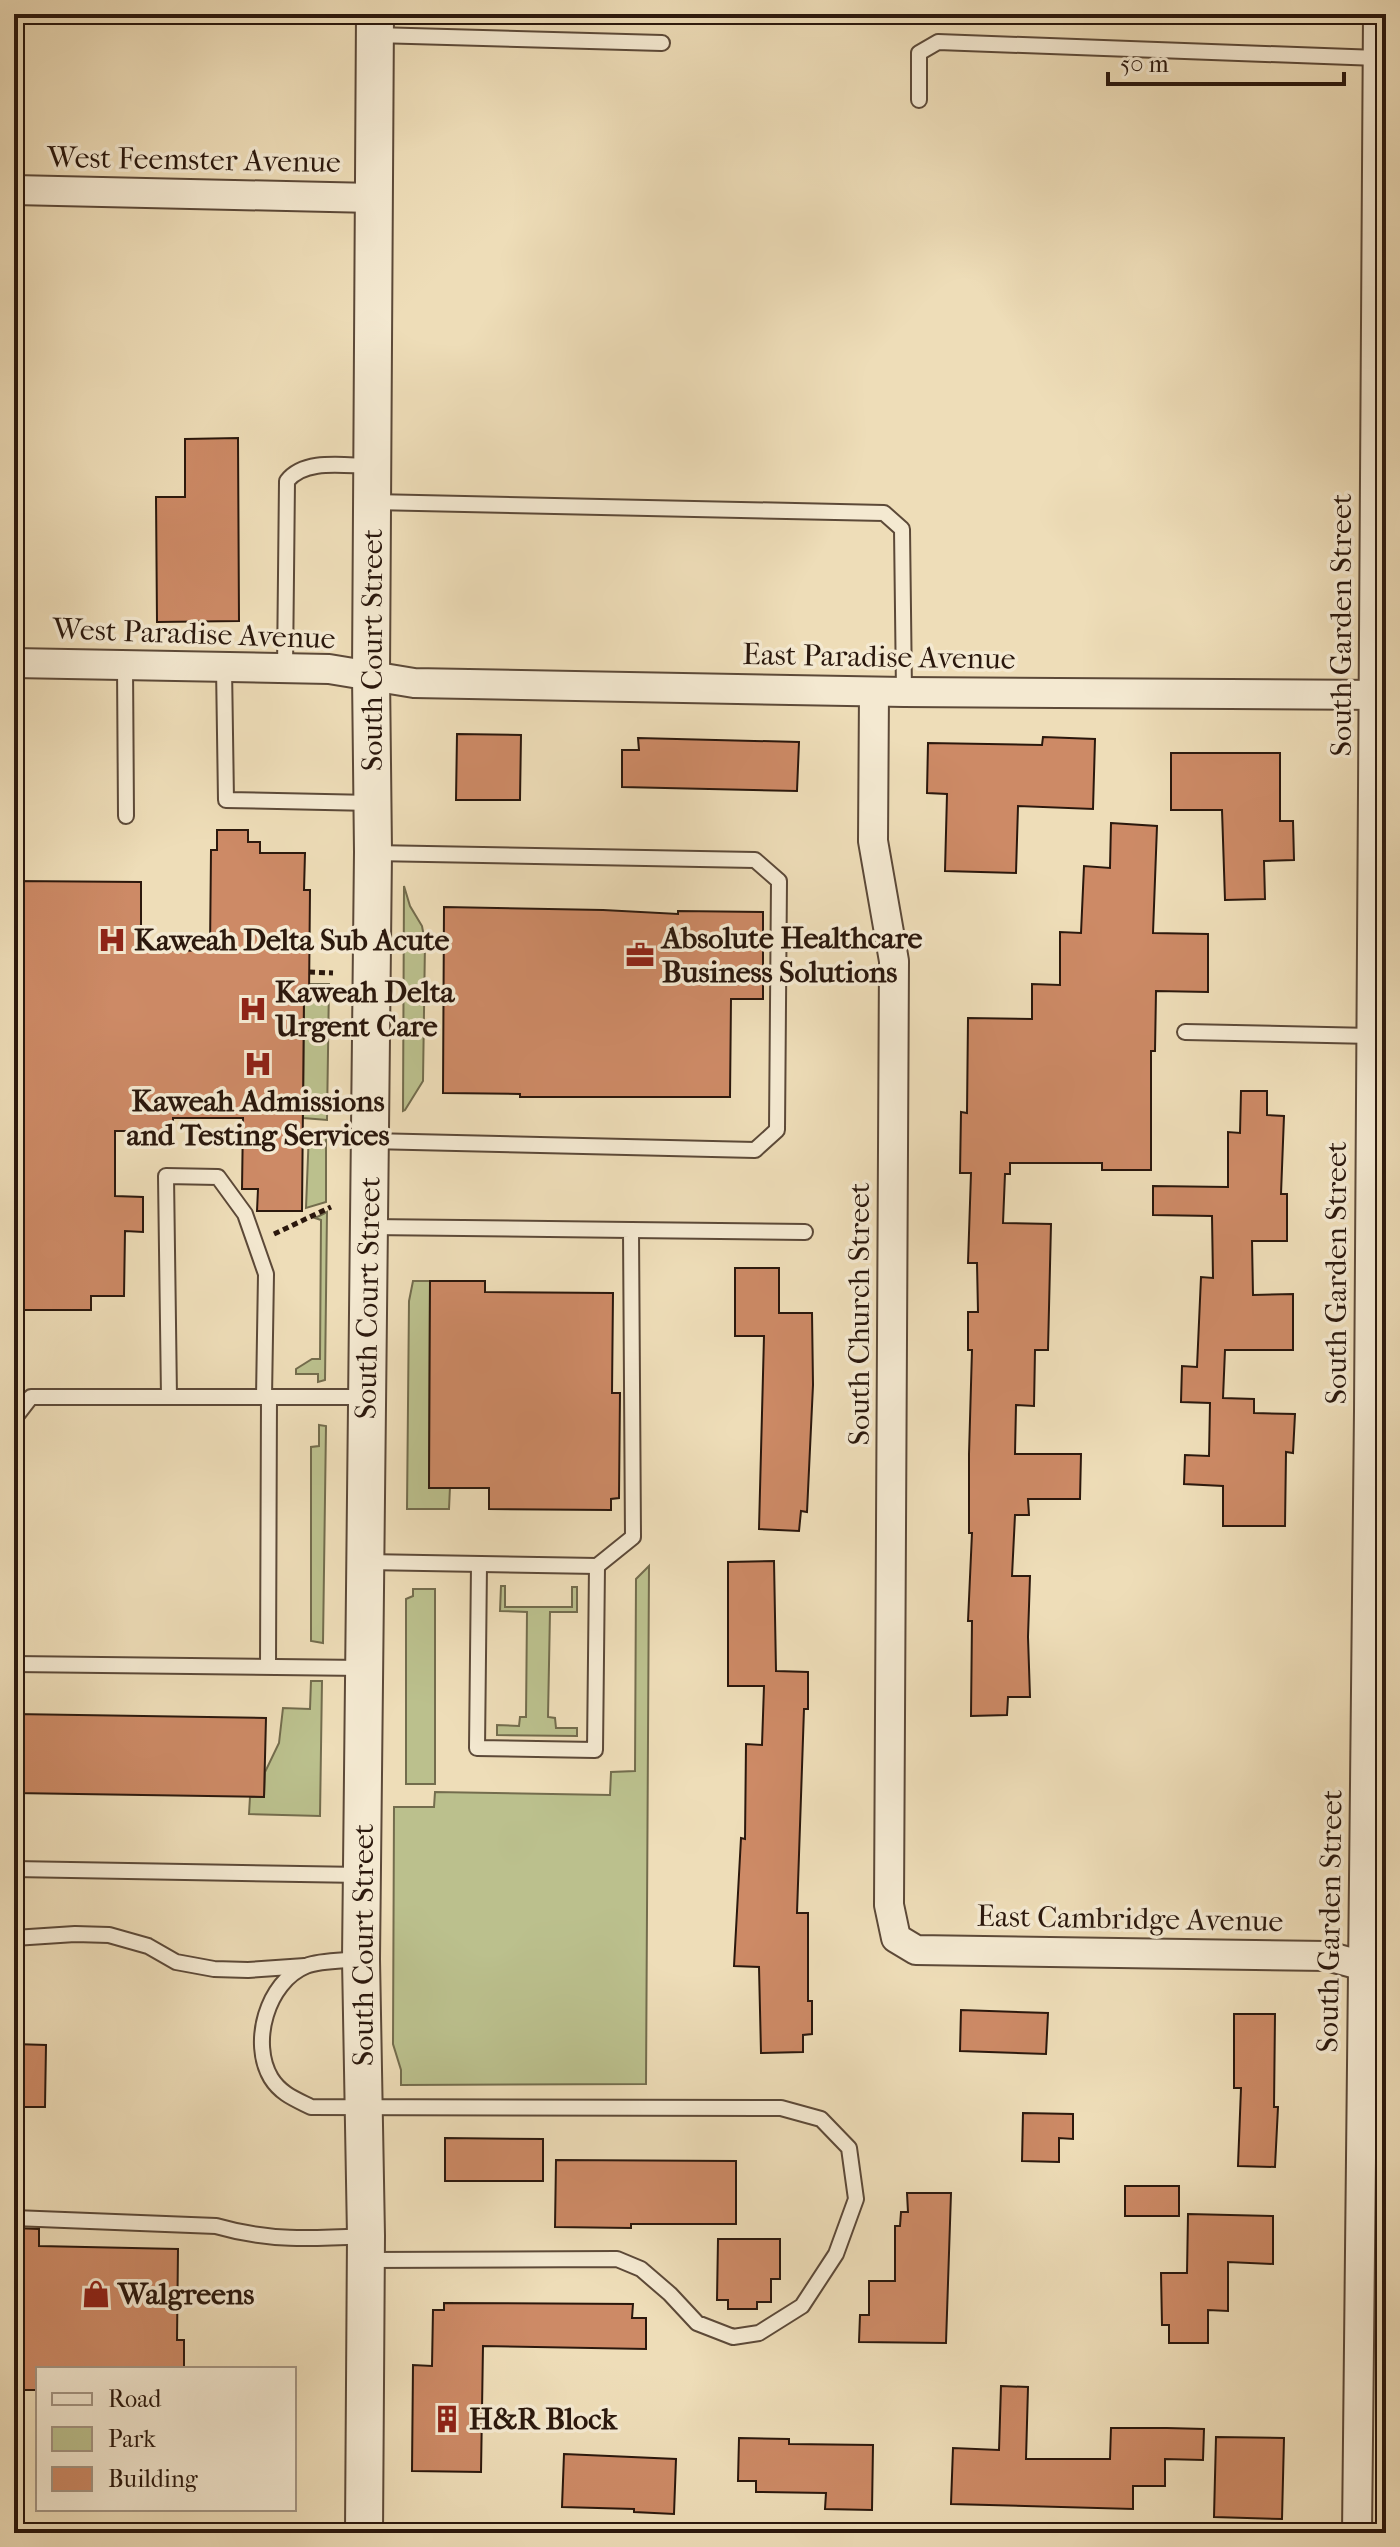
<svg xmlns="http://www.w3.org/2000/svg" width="1400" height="2547" viewBox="0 0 1400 2547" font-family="'IM FELL French Canon',serif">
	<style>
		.green { fill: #bbc08d; stroke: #736c4d; stroke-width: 2 }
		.building { fill: #cd8a66; stroke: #2b180d; stroke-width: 2 }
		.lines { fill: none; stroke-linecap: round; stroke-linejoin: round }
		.service-casing { stroke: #5c4938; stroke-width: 18 }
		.minor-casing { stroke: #5c4938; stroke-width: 32 }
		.tertiary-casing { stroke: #5c4938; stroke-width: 40 }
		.path { stroke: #2b180d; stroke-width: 5; stroke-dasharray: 6 4; stroke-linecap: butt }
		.service { stroke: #f4e9d1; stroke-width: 14 }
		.minor { stroke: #f4e9d1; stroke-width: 28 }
		.tertiary { stroke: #f4e9d1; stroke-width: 36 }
		.labels { text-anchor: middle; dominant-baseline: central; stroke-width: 7; stroke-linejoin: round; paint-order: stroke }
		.street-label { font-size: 30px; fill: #2b180d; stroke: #f4e9d1 }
		.poi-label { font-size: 30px; font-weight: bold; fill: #2b180d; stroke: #f4e9d1; text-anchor: start }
	</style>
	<rect width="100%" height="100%" fill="#eeddb8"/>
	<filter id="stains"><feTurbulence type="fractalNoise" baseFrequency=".0025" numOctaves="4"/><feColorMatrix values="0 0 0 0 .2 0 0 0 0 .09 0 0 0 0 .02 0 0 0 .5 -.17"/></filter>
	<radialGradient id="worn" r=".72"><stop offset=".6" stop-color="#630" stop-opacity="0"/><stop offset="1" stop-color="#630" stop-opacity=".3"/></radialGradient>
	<g class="green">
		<polygon points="404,886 410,906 422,926 425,942 423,1081 405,1110 403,1111"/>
		<polygon points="309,984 329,984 327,1120 303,1118 304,997 309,997"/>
		<polygon points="309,1131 326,1131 326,1202 306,1208"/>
		<polygon points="327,1212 325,1380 318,1382 318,1374 296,1374 296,1369 312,1359 320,1359 321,1220 315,1218"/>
		<polygon points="413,1281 430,1281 429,1487 450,1487 449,1509 407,1509 409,1301"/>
		<polygon points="319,1425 326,1426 323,1643 311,1641 311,1447 319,1446"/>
		<polygon points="649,1566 646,2084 401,2085 401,2070 393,2044 394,1807 434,1807 435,1792 610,1795 611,1772 635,1771 636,1579"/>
		<polygon points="501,1586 505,1586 505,1607 572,1607 572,1587 577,1587 577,1612 550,1612 548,1717 555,1718 556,1728 577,1728 577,1736 497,1735 497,1725 519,1726 520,1717 526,1717 527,1612 500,1611"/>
		<polygon points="413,1589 435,1589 435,1784 406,1784 406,1599 413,1596"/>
		<polygon points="311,1681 322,1681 320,1816 249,1814 250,1797 264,1797 265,1772 279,1743 283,1708 310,1709"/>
	</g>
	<g class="building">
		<polygon points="238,438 239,621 157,622 156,497 185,497 185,439"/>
		<polygon points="457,734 521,735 520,800 456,800"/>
		<polygon points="1043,737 1095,739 1093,809 1018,806 1016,873 945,871 947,794 927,793 928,743 1042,745"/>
		<polygon points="638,738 799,742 797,791 622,787 622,750 639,750"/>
		<polygon points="1171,753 1280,753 1280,821 1293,821 1294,860 1264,861 1265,899 1225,900 1222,810 1171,810"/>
		<polygon points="1111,823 1157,826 1153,933 1208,934 1208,992 1156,991 1155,1051 1151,1051 1151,1170 1102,1170 1102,1163 1010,1163 1010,1174 1005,1174 1003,1223 1051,1224 1048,1350 1035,1350 1034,1406 1016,1405 1015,1454 1081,1454 1080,1499 1028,1499 1029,1515 1015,1515 1012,1576 1030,1576 1028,1637 1030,1697 1008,1697 1007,1715 971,1716 972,1621 968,1621 972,1533 969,1533 969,1454 972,1350 968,1350 968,1312 978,1312 977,1263 968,1263 971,1173 960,1173 961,1112 967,1113 968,1018 1032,1019 1032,984 1060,985 1060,932 1081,933 1084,866 1110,868"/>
		<polygon points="217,830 248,830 248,842 260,842 260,853 305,853 304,890 310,890 309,998 304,997 302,1211 257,1211 258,1189 242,1189 243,1118 173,1118 173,1131 115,1131 115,1196 143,1197 143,1232 125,1231 124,1296 91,1296 91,1310 14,1310 14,881 141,882 141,950 210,951 211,850 217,850"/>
		<polygon points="444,907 603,910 678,914 678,911 763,912 763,999 731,999 730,1097 520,1097 520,1094 443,1093"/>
		<polygon points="1241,1091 1267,1091 1267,1115 1284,1116 1281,1194 1287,1194 1287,1241 1252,1241 1253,1295 1293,1294 1293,1350 1225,1350 1223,1398 1254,1399 1254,1413 1295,1414 1293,1453 1286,1452 1285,1526 1223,1526 1223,1486 1184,1484 1185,1455 1209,1456 1210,1403 1181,1402 1182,1366 1197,1367 1201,1277 1213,1278 1212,1216 1153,1215 1153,1186 1228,1187 1228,1132 1240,1133"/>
		<polygon points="735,1268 779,1268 779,1313 812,1313 813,1385 807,1512 801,1511 799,1531 759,1529 764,1336 735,1336"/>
		<polygon points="430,1281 485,1281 485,1292 613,1293 612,1393 620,1393 619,1498 611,1499 611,1510 489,1509 489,1488 429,1488"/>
		<polygon points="774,1561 776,1671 808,1672 808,1709 804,1709 797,1913 808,1913 808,2001 812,2001 812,2034 803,2035 803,2052 761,2053 759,1967 734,1966 741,1838 745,1839 746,1744 762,1745 764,1686 728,1686 728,1562"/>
		<polygon points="14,1714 266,1718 264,1797 14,1793"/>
		<polygon points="961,2010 1048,2013 1046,2054 960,2051"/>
		<polygon points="1234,2014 1275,2014 1274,2107 1278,2107 1275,2167 1238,2166 1241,2088 1234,2088"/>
		<polygon points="14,2044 46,2045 45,2107 14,2107"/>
		<polygon points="1023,2113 1073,2114 1073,2139 1059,2138 1059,2162 1022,2161"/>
		<polygon points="445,2138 543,2139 543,2181 445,2181"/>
		<polygon points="556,2160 736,2161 736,2224 631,2224 631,2228 555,2227"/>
		<rect x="1125" y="2186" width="54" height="30"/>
		<polygon points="907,2193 951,2193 946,2343 859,2342 860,2315 869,2315 869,2281 895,2281 895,2226 900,2226 901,2212 908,2212"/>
		<polygon points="1188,2214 1273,2216 1273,2264 1228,2262 1228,2311 1208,2310 1208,2343 1169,2343 1169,2325 1162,2325 1161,2273 1187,2273"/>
		<polygon points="14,2228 39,2229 39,2246 178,2249 177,2340 184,2340 184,2369 38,2369 38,2390 14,2390"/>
		<polygon points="718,2239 780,2239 780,2279 771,2279 771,2302 757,2302 757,2309 728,2309 728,2300 717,2300"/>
		<polygon points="444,2303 633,2304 632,2318 646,2318 646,2349 483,2346 481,2472 412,2471 413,2365 432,2366 433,2310 444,2310"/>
		<polygon points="1001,2386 1028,2387 1026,2459 1110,2459 1111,2428 1167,2428 1204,2429 1203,2460 1165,2459 1165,2486 1133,2486 1133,2509 951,2504 953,2448 999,2450"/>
		<polygon points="1216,2437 1284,2438 1282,2519 1214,2517"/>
		<polygon points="739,2438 789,2439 789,2444 873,2445 872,2510 825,2509 826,2493 756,2492 756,2481 738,2481"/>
		<polygon points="564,2454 676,2459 674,2514 634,2512 634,2509 562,2507"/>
	</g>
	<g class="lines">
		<defs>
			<g id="service">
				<polyline points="375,35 662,43"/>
				<polyline points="919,100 919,53 938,42 1378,58"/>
				<polyline points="373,502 884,513 902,529 904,692"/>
				<polyline points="125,665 126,816"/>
				<polyline points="224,667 226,800 372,803"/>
				<path d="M285,669L287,481C305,458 345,466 372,466"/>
				<polyline points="1185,1032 1372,1036"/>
				<polyline points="370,1141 755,1150 777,1130 779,881 755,860 373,853"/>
				<polyline points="631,1230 805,1232"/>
				<polyline points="169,1397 166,1176 218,1177 245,1214 266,1274 264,1397"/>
				<polyline points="14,1419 31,1397 367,1397"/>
				<polyline points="366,1562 597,1566 633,1537 631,1230 369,1227"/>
				<polyline points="479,1565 477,1748 595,1750 597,1566"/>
				<polyline points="14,1664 364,1668"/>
				<polyline points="268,1666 269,1397"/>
				<polyline points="1366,1769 1386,1769"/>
				<polyline points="14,1869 362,1875"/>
				<polyline points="14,1938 75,1934 109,1935 148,1946 176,1962 214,1969 248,1970 305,1966"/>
				<path d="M361,1959C345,1961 321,1960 306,1966C267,1982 250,2043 271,2078C281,2094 295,2099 311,2107L781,2108L821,2119L849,2148L856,2199L836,2254L802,2306L759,2333L733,2337L697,2323L670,2294L641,2269L617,2259L367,2260"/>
				<polyline points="1364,1966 1386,1967"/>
				<polyline points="1363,2099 1386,2099"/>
				<path d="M14,2218L216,2226C268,2241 311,2239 364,2236"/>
			</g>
			<g id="minor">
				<polyline points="14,190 373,198"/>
				<polyline points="14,663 329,669 414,683 904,692 1386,695"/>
				<polyline points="874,692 873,841 894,961 889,1905 896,1938 916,1950 1327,1956 1364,1966"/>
				<polyline points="1357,2533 1369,1411 1378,14"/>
			</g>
			<polyline id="tertiary" points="364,2533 366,2236 361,1959 373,852 371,675 375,14"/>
		</defs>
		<use href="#service" class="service-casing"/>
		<use href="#minor" class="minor-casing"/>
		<use href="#tertiary" class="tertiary-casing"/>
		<g class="path">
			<polyline points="428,938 444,938"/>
			<polyline points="309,972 333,973"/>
			<polyline points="274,1234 331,1207"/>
		</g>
		<use href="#service" class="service"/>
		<use href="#minor" class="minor"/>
		<use href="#tertiary" class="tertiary"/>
	</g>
	<defs>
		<symbol id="hospital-bare" viewBox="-9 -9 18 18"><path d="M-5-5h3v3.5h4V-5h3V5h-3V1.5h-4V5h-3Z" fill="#8f2418" stroke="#f4e9d1" stroke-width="2.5" paint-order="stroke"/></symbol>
		<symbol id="office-bare" viewBox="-9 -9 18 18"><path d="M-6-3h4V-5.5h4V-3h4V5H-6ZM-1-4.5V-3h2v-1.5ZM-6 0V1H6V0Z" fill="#8f2418" stroke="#f4e9d1" stroke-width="2.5" paint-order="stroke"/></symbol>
		<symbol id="shop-bare" viewBox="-9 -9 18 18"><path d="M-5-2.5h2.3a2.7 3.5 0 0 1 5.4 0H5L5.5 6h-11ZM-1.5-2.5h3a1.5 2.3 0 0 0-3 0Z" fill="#8f2418" stroke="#f4e9d1" stroke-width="2.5" paint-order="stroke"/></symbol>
		<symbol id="building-bare" viewBox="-9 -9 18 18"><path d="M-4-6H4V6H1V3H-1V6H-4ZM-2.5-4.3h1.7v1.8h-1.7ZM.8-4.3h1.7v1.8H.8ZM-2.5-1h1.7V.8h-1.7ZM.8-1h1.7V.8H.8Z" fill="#8f2418" stroke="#f4e9d1" stroke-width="2.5" paint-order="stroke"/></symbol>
	</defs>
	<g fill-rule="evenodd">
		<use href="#hospital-bare" x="92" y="920" width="40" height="40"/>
		<use href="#office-bare" x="620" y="935" width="40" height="40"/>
		<use href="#hospital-bare" x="233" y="989" width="40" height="40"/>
		<use href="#hospital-bare" x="238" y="1044" width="40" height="40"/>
		<use href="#shop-bare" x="76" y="2274" width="40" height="40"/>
		<use href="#building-bare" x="427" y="2399" width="40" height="40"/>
	</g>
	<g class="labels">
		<g class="street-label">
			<text transform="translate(194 160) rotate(1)">West Feemster Avenue</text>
			<text transform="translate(1341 625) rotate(-90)">South Garden Street</text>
			<text transform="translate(194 634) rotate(2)">West Paradise Avenue</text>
			<text transform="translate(372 650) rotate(-90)">South Court Street</text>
			<text transform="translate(879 657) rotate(1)">East Paradise Avenue</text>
			<text transform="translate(1336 1273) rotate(-90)">South Garden Street</text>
			<text transform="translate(368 1298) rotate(-89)">South Court Street</text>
			<text transform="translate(859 1314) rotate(-90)">South Church Street</text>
			<text transform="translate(1130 1919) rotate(1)">East Cambridge Avenue</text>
			<text transform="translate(1330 1921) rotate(-89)">South Garden Street</text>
			<text transform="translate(363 1945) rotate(-90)">South Court Street</text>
		</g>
		<g class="poi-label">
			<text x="662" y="938">Absolute Healthcare<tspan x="662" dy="34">Business Solutions</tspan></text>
			<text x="134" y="940">Kaweah Delta Sub Acute</text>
			<text x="275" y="992">Kaweah Delta<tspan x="275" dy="34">Urgent Care</tspan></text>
			<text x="258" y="1101" text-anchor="middle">Kaweah Admissions<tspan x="258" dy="34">and Testing Services</tspan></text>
			<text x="118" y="2294">Walgreens</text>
			<text x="469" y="2419">H&amp;R Block</text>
		</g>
	</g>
	<rect width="1400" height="2547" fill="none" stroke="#eeddb8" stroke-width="48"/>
	<rect x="16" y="16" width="1368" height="2515" fill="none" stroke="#2b180d" stroke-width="4"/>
	<rect x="24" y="24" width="1352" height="2499" fill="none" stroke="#2b180d" stroke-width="2"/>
	<rect x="36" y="2367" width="260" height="144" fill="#f4e9d1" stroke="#a49583" stroke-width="2"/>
	<rect x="52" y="2393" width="40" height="12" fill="#f4e9d1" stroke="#a49583" stroke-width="2"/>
	<text x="108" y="2407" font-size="24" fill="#2b180d">Road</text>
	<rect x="52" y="2427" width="40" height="24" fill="#bbc08d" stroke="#a49583" stroke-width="2"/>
	<text x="108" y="2447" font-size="24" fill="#2b180d">Park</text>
	<rect x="52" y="2467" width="40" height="24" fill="#cd8a66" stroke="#a49583" stroke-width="2"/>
	<text x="108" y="2487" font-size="24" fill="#2b180d">Building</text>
	<path d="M1108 72v12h236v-12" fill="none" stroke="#2b180d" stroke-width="4"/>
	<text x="1120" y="72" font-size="24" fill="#2b180d" stroke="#f4e9d1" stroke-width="6" paint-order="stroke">50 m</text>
	<rect width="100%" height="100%" filter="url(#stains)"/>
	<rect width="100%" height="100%" fill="url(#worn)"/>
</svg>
